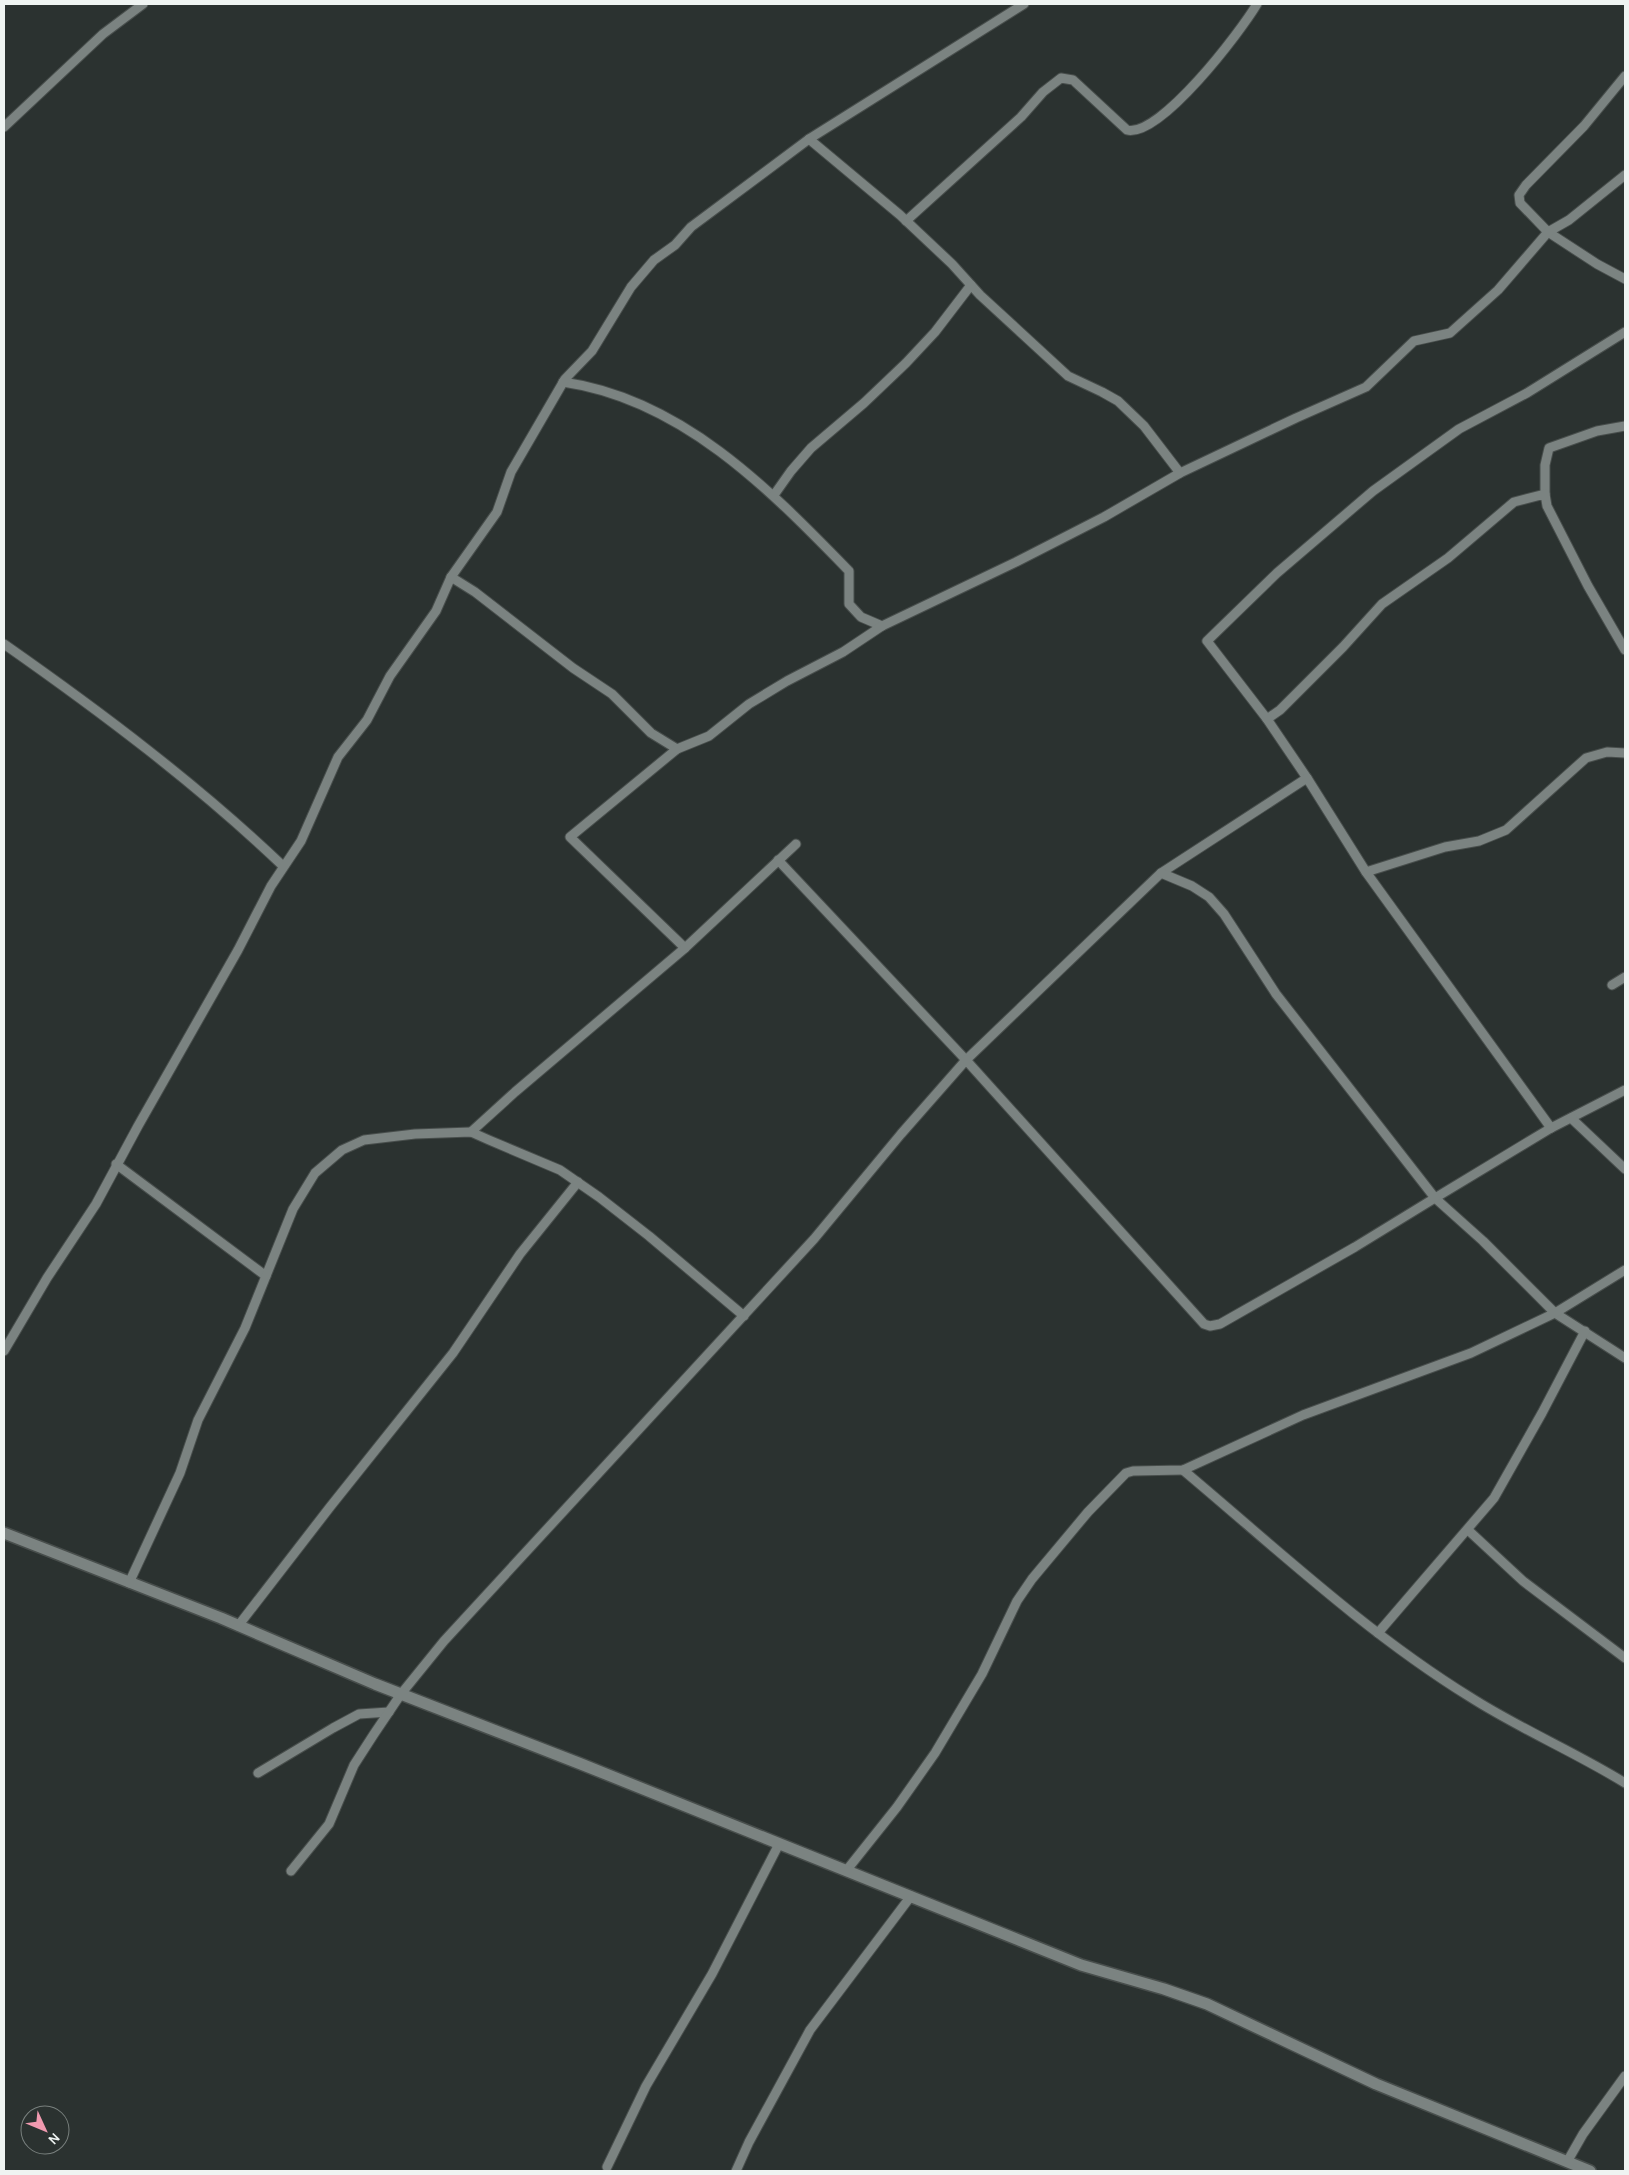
<svg xmlns="http://www.w3.org/2000/svg" width="1629" height="2175" viewBox="0 0 1629 2175" font-family="Karla,sans-serif">
	<style>
		.lines { fill: none; stroke-linecap: round; stroke-linejoin: round }
		.minor-casing { stroke: #484e4c; stroke-width: 11 }
		.tertiary-casing { stroke: #484e4c; stroke-width: 14 }
		.minor { stroke: #7b8381; stroke-width: 9 }
		.tertiary { stroke: #7b8381; stroke-width: 11 }
	</style>
	<rect width="100%" height="100%" fill="#2b3230"/>
	<g class="lines">
		<defs>
			<g id="minor">
				<polyline points="1625,76 1584,126 1526,185 1519,195 1520,203 1548,232 1597,264 1625,279"/>
				<polyline points="4,127 103,34 143,4"/>
				<polyline points="809,139 900,215 952,264 980,295 1068,376 1102,392 1118,401 1144,426 1180,473"/>
				<path d="M906,221L1021,117L1043,92L1061,78L1073,80L1127,130C1160,138 1241,31 1257,4"/>
				<path d="M563,382C682,399 769,489 849,571V604L861,617L882,626"/>
				<polyline points="1545,494 1545,465 1549,448 1597,431 1625,426"/>
				<polyline points="774,495 791,471 811,448 864,403 906,363 935,332 971,285"/>
				<polyline points="451,577 475,592 573,668 612,694 651,733 677,749 709,736 749,704 787,681 843,652 882,626 1016,562 1104,517 1180,473 1296,418 1366,387 1414,341 1450,333 1498,290 1548,232 1569,220 1625,175"/>
				<path d="M4,644C101,712 197,784 283,866"/>
				<polyline points="1267,719 1280,710 1343,647 1382,604 1448,558 1514,502 1545,494 1547,506 1588,586 1625,650"/>
				<polyline points="677,749 570,837 685,948"/>
				<polyline points="1307,778 1267,719 1207,641 1277,573 1373,491 1459,429 1527,393 1625,332"/>
				<polyline points="778,860 966,1060 1161,873 1307,778 1366,872 1551,1128"/>
				<polyline points="1366,872 1445,847 1479,841 1506,830 1586,758 1607,752 1625,753"/>
				<polyline points="1612,985 1625,977"/>
				<polyline points="1625,1090 1551,1128 1435,1198 1483,1241 1555,1313 1625,1358"/>
				<polyline points="1571,1118 1625,1169"/>
				<polyline points="471,1132 515,1092 685,948 796,844"/>
				<polyline points="116,1164 266,1276"/>
				<polyline points="4,1351 47,1278 96,1204 138,1126 238,950 271,886 301,841 338,757 367,720 390,676 436,611 451,577 497,512 511,472 565,379 592,351 631,287 654,260 675,245 691,227 809,139 1024,4"/>
				<path d="M1183,1470C1276,1548 1365,1632 1470,1697C1520,1729 1575,1752 1625,1783"/>
				<polyline points="1468,1530 1523,1581 1625,1658"/>
				<polyline points="129,1583 180,1473 198,1420 245,1328 293,1209 315,1173 342,1150 364,1140 415,1134 471,1132 489,1140 560,1170 599,1197 649,1236 744,1316"/>
				<polyline points="238,1626 330,1507 453,1353 520,1254 578,1182"/>
				<polyline points="1378,1633 1494,1498 1542,1413 1585,1331"/>
				<polyline points="258,1773 333,1728 359,1714 389,1712"/>
				<polyline points="291,1871 329,1824 354,1765 374,1734 401,1694 444,1641 814,1239 901,1134 966,1060 1204,1324 1210,1326 1220,1324 1355,1247 1435,1198 1276,994 1224,914 1209,897 1192,886 1161,873"/>
				<polyline points="846,1871 897,1807 935,1753 982,1674 1017,1601 1032,1579 1088,1512 1126,1473 1133,1471 1183,1470 1303,1415 1471,1353 1555,1313 1625,1270"/>
				<polyline points="1567,2162 1583,2134 1625,2076"/>
				<polyline points="607,2167 646,2086 712,1974 779,1844"/>
				<polyline points="736,2171 749,2142 810,2030 911,1896"/>
			</g>
			<polyline id="tertiary" points="4,1533 221,1618 375,1684 581,1764 1081,1965 1164,1989 1207,2004 1376,2084 1590,2171"/>
		</defs>
		<use href="#minor" class="minor-casing"/>
		<use href="#tertiary" class="tertiary-casing"/>
		<use href="#minor" class="minor"/>
		<use href="#tertiary" class="tertiary"/>
	</g>
	<rect width="1629" height="2175" fill="none" stroke="#eff4f2" stroke-width="10"/>
	<g transform="translate(45 2130) rotate(134)"><circle r="24" fill="#2b3230" stroke="#79807e"/>
	<path d="M0-4L9 19L0 12L-9 19Z" fill="#f19ab0"/>
	<text y="-8" font-size="14" font-weight="bold" text-anchor="middle" fill="#eff4f2">N</text>
	</g>
</svg>
